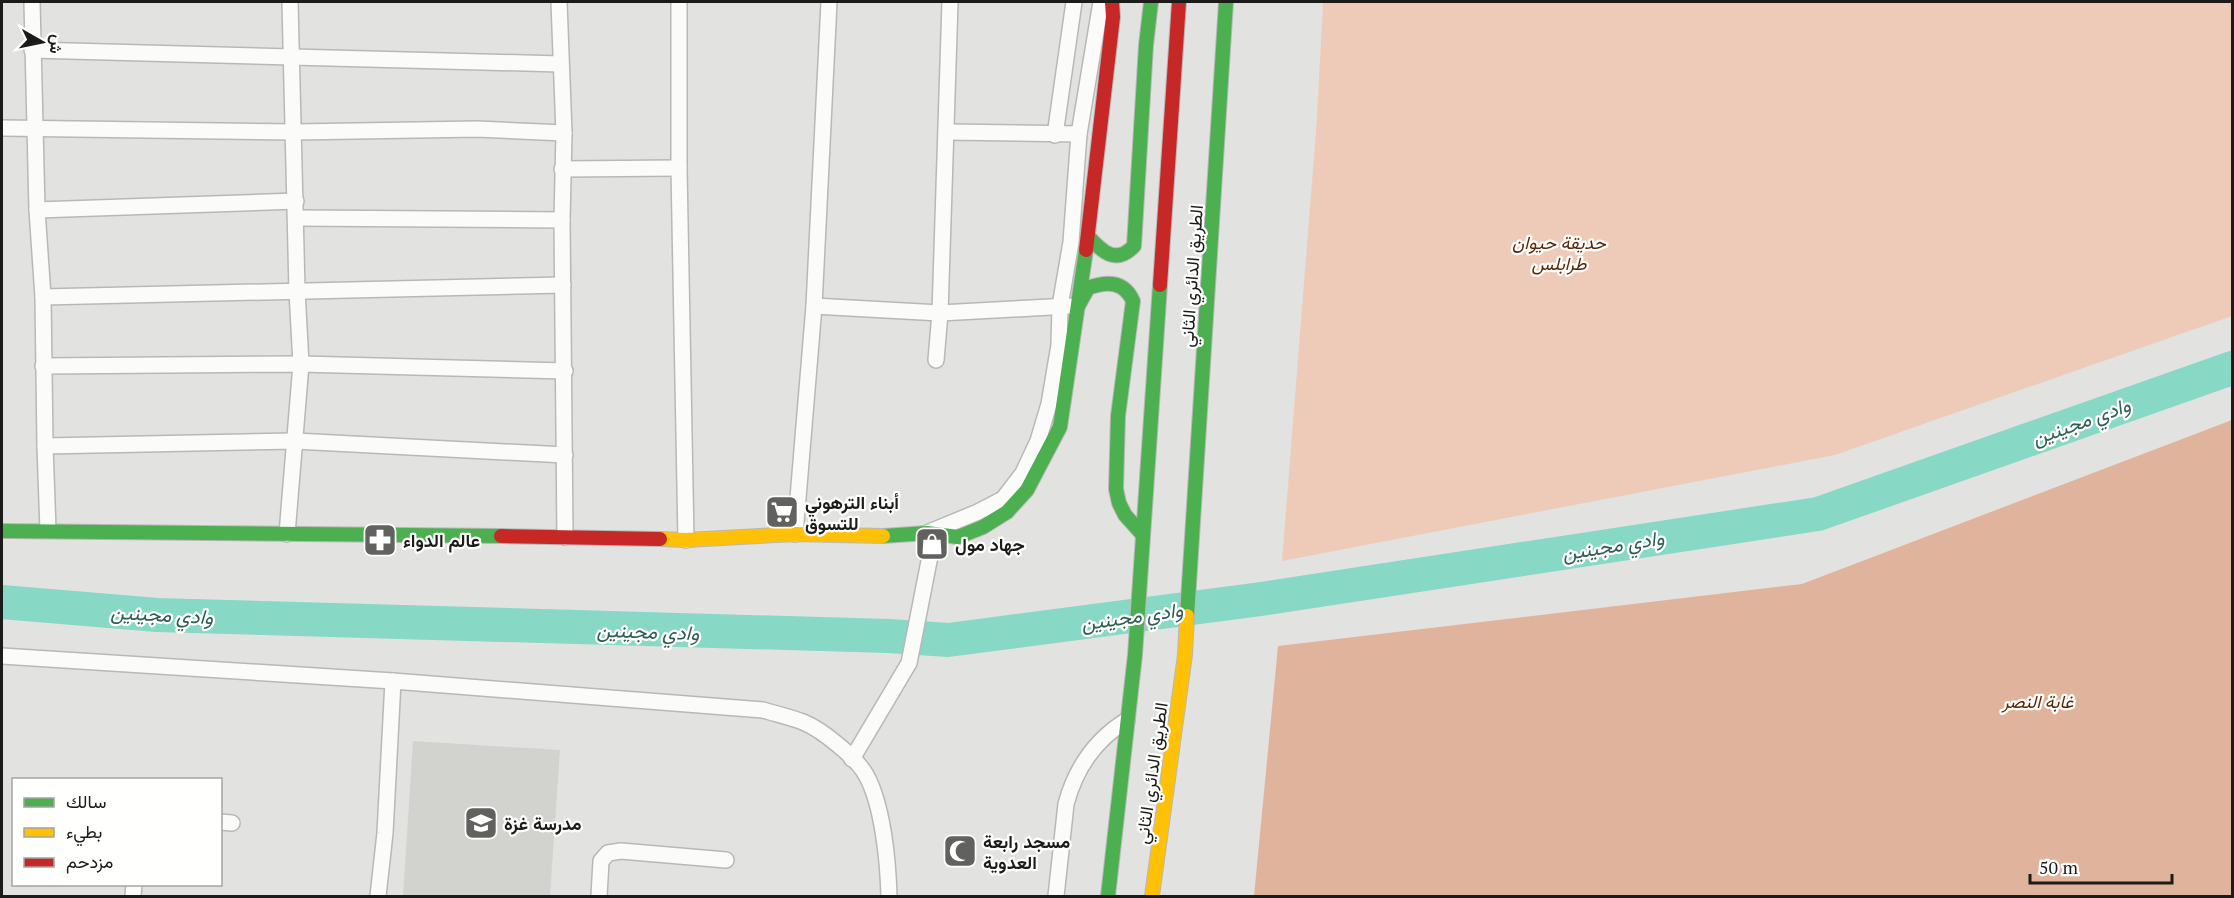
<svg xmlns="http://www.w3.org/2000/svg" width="2234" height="898" viewBox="0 0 2234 898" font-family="'PT Serif',Vazirmatn,serif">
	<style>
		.built { fill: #d2d3ce }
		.green { fill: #eecbb9 }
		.forest { fill: #e0b49c }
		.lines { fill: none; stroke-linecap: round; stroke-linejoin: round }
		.river { stroke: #87d8c5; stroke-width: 34 }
		.street-casing { stroke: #b8b8b7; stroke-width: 18 }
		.fast-casing { stroke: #b8b8b7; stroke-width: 16 }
		.slow-casing { stroke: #b8b8b7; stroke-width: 16 }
		.jam-casing { stroke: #b8b8b7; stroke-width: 16 }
		.street { stroke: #fbfbfa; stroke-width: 15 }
		.fast { stroke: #4caf50; stroke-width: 14 }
		.slow { stroke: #ffc107; stroke-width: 14 }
		.jam { stroke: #c62828; stroke-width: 14 }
		.labels { text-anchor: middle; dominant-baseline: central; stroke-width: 4.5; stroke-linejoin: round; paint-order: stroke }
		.park-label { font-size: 18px; font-style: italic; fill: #5a2705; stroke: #fffffe }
		.street-label { font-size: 18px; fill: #1b1b1a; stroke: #fffffe }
		.poi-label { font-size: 18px; font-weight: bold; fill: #1b1b1a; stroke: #fffffe; text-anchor: start }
		.water-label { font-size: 20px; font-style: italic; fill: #2d5e52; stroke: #fffffe }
	</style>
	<rect width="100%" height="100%" fill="#e2e2e1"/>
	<polygon class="built" points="413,741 560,750 550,896 403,896"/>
	<polygon class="green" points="1323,2 2232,2 2232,316 1835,455 1282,561 1317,118"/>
	<polygon class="forest" points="2232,420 2232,896 1254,896 1278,646 1802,584"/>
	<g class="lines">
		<polyline class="river" points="2,602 157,615 889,636 948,640 1261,599 1818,514 2232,368"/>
		<defs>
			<g id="street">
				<polyline points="32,2 37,210 43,297 45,446 48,530"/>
				<polyline points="559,2 564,133 562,220 565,537"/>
				<polyline points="679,2 679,168 686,540"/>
				<polyline points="32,50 560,64"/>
				<polyline points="2,128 295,132 477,129 564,133"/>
				<polyline points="946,132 1079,134"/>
				<polyline points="1055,135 1074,2"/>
				<polyline points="562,169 679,168"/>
				<polyline points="37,210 296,201"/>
				<polyline points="296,218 562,220"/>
				<polyline points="43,297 563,285"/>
				<polyline points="814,306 940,313 1069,306"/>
				<polyline points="936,360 940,313 950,2"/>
				<polyline points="43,366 301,364 565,371"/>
				<polyline points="45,446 295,441 565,455"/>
				<polyline points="287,534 301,364 297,291 290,2"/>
				<polyline points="795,534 814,306 829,2"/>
				<path d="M2,656L393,681L763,710C776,714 790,717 803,722C821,729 857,758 866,775C883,805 888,862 889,896"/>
				<polyline points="852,759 909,663 931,551 927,533 978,512 1003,499 1023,473 1038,441 1049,404 1059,345 1060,306 1071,242 1079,134 1101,2"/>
				<polyline points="220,822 232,823"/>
				<polyline points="133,896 134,884"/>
				<polyline points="378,896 385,833 393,681"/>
				<polyline points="599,896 601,861 608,853 621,851 726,860"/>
				<path d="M1056,896L1066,804C1076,767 1095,740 1127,720"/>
			</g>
			<g id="fast">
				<path d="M1088,236C1102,252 1116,265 1134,246L1146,45L1151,2"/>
				<path d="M1078,306L1088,288C1107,281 1124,281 1133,301L1118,416L1116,489L1119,503L1125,515L1143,535"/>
				<polyline points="2,531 501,536"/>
				<polyline points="883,536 927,533 958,537 983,527 1007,512 1027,490 1060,427 1086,250"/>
				<polyline points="1187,616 1226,2"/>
				<polyline points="1108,896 1135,655 1160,285"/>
			</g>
			<g id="slow">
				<polyline points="660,539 686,540 795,534 883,536"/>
				<polyline points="1152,896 1185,655 1187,616"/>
			</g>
			<g id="jam">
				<polyline points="1086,250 1113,17 1112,2"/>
				<polyline points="1160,285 1179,2"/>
				<polyline points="501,536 660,539"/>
			</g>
		</defs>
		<use href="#street" class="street-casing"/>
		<use href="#fast" class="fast-casing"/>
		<use href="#slow" class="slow-casing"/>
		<use href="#jam" class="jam-casing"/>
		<use href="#street" class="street"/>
		<use href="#fast" class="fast"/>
		<use href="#slow" class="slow"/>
		<use href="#jam" class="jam"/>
	</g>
	<defs>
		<symbol id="supermarket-square" viewBox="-11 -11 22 22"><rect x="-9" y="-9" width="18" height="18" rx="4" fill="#616160" stroke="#fffffe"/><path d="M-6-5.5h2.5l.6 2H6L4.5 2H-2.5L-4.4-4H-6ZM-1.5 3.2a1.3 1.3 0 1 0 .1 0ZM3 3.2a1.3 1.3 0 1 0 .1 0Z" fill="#fff"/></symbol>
		<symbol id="pharmacy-square" viewBox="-11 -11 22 22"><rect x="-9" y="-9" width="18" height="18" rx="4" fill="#616160" stroke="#fffffe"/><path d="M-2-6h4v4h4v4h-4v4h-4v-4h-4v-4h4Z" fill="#fff"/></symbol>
		<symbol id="shop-square" viewBox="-11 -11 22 22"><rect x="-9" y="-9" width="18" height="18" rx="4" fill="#616160" stroke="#fffffe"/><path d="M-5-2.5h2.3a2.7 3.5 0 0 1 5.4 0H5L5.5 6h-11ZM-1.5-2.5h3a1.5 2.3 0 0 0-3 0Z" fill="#fff"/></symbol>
		<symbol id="school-square" viewBox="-11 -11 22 22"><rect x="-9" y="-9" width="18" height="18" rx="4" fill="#616160" stroke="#fffffe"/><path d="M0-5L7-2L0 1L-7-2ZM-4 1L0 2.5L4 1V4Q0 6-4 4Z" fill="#fff"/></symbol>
		<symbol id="mosque-square" viewBox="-11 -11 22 22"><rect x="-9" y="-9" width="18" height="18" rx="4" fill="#616160" stroke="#fffffe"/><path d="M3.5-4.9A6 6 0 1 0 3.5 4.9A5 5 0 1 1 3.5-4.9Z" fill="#fff"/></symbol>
	</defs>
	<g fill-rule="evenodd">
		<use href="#supermarket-square" x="763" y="493" width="38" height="38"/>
		<use href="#pharmacy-square" x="361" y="521" width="38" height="38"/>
		<use href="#shop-square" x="913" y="525" width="38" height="38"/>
		<use href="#school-square" x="462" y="804" width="38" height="38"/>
		<use href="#mosque-square" x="941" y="832" width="38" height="38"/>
	</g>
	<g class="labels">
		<g class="park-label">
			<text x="1559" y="242">حديقة حيوان<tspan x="1559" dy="21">طرابلس</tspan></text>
			<text x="2038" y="701">غابة النصر</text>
		</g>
		<g class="street-label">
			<text transform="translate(1191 276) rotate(-86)">الطريق الدائري الثاني</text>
			<text transform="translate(1151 773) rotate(-82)">الطريق الدائري الثاني</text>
		</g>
		<g class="poi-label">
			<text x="805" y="502">أبناء الترهوني<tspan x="805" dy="21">للتسوق</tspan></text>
			<text x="403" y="540">عالم الدواء</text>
			<text x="955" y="544">جهاد مول</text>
			<text x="504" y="823">مدرسة غزة</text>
			<text x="983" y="841">مسجد رابعة<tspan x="983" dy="21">العدوية</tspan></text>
		</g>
		<g class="water-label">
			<text transform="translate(2081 421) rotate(-20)">وادي مجينين</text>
			<text transform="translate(1613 545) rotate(-9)">وادي مجينين</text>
			<text transform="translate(162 614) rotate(3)">وادي مجينين</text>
			<text transform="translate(1132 616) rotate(-8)">وادي مجينين</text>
			<text transform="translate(648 631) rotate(2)">وادي مجينين</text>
		</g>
	</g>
	<rect width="2234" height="898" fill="none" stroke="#1b1b1a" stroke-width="6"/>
	<rect x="12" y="778" width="210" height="108" fill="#fffffe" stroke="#a4a4a3" stroke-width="1.5"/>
	<rect x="24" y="798" width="30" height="9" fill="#4caf50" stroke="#a4a4a3" stroke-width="1.5"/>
	<text x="66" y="808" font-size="18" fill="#1b1b1a">سالك</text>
	<rect x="24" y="828" width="30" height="9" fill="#ffc107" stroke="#a4a4a3" stroke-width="1.5"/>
	<text x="66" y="838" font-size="18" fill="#1b1b1a">بطيء</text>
	<rect x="24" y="858" width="30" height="9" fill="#c62828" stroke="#a4a4a3" stroke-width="1.5"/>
	<text x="66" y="868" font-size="18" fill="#1b1b1a">مزدحم</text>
	<g transform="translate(42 42) rotate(99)" stroke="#fffffe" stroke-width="4.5" paint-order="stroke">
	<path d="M0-4.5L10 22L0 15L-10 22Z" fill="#1b1b1a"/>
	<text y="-9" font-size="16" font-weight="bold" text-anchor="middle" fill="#1b1b1a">ش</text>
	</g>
	<path d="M2030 874v9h142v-9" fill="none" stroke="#1b1b1a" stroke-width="3"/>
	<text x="2039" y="874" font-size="18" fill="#1b1b1a" stroke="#fffffe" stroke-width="4.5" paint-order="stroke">50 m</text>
</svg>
